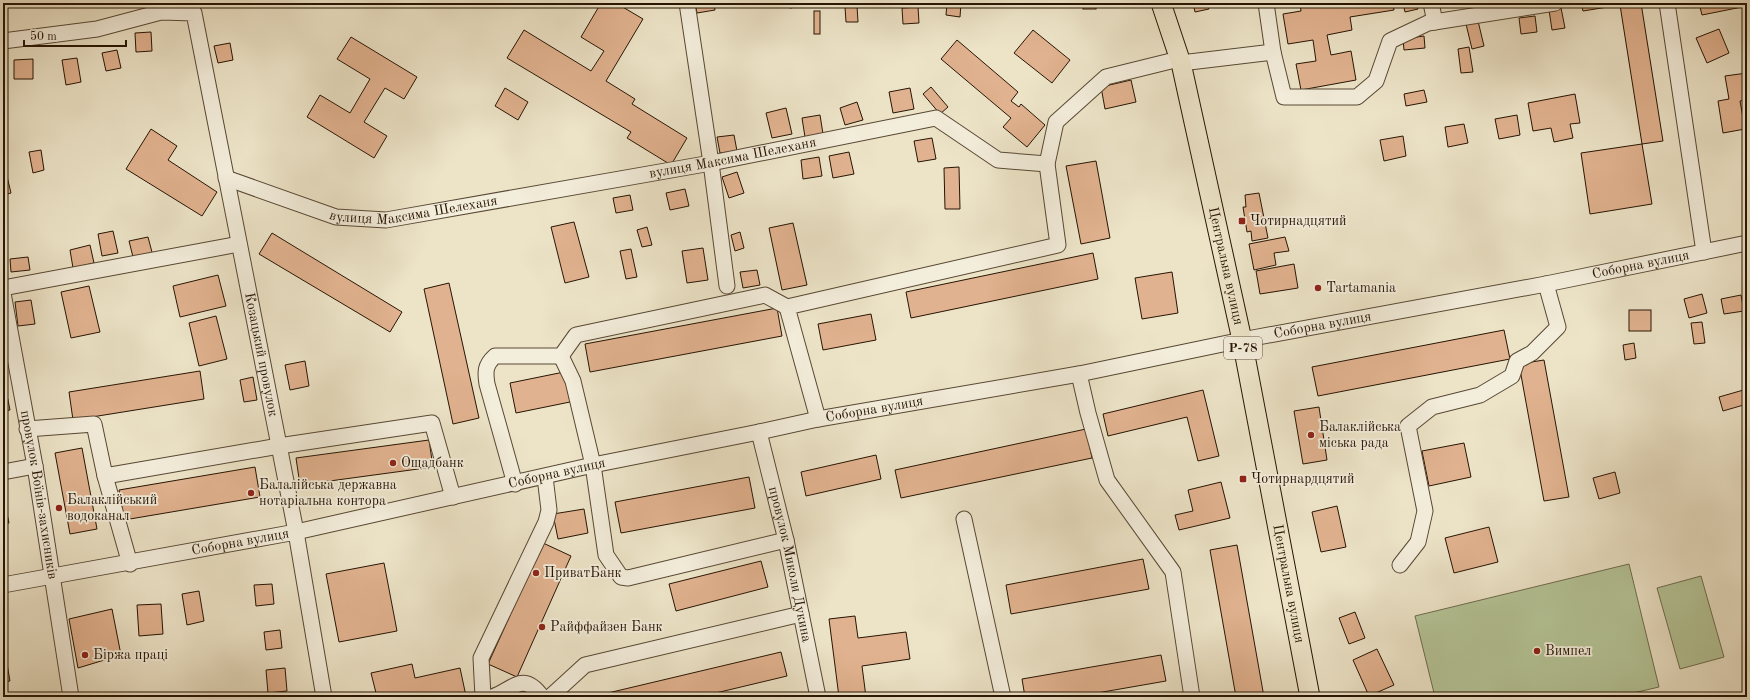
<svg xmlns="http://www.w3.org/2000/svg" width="1750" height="700" viewBox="0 0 1750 700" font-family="'Old Standard TT',serif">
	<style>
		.green { fill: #b5c598; stroke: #6e6c4e }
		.building { fill: #e1b28f; stroke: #261403 }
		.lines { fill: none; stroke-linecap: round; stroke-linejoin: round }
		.minor-casing { stroke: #584834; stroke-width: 17 }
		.major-casing { stroke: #261403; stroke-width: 21 }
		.minor { stroke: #f3eddb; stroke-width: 15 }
		.major { stroke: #ede4c8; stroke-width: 19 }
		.poi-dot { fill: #8f2418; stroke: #f3eddb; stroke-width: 1.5 }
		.labels { text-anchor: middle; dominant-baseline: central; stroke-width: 3.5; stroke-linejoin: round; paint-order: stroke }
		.shield { fill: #f3eddb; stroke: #645544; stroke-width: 1 }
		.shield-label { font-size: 13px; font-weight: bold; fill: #261403 }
		.street-label { font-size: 14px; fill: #261403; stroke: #f3eddb }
		.poi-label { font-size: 14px; fill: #261403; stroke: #f3eddb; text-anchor: start }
	</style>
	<rect width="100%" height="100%" fill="#ede4c8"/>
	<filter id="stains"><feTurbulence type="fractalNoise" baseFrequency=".005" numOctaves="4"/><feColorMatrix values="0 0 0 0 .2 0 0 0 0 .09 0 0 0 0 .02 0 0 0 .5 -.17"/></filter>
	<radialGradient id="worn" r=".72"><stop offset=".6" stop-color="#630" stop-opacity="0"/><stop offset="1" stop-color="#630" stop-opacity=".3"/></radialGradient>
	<g class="green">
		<polygon points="1629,564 1659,687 1616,697 1435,697 1415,616"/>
		<polygon points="1701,576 1724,657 1680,669 1657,588"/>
	</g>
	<g class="building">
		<polygon points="601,3 616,3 643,19 606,81 635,99 632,104 687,138 671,165 627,138 631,132 507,58 524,30 591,71 604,51 581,37"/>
		<polygon points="695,3 714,3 715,10 697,13"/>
		<polygon points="778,3 793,3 792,8 777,6"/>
		<polygon points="947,3 961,3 960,17 946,15"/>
		<rect x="1083" y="3" width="13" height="6"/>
		<polygon points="1193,3 1207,3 1209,9 1195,12"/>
		<polygon points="1300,3 1312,3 1313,7 1338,3 1393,3 1394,10 1350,17 1352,30 1327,35 1331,55 1351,51 1356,80 1301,90 1296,64 1316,61 1313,40 1288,44 1283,14 1301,11"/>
		<polygon points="1403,3 1416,3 1418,9 1405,12"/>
		<polygon points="1581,3 1620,3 1620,5 1583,11"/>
		<polygon points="1634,3 1641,3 1663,141 1642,144 1620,5"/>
		<polygon points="1699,3 1747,3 1747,6 1702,15"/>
		<polygon points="857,6 858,22 846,22 845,7"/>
		<polygon points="918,7 919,23 903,24 902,8"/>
		<polygon points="1561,8 1565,28 1552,30 1549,10"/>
		<rect x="814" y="11" width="6" height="23"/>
		<polygon points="1535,16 1537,32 1521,34 1519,18"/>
		<polygon points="1478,21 1484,46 1472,49 1466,24"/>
		<polygon points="1719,29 1729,53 1707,63 1696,38"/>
		<polygon points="1033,30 1070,60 1052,83 1014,53"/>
		<polygon points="151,32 152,51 136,52 135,33"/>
		<polygon points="1424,36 1425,48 1404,50 1403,39"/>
		<polygon points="351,37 417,77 404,99 385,88 364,122 387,136 374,158 307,117 320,95 350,113 370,79 337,59"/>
		<polygon points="957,40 1018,92 1011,101 1019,107 1021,104 1045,125 1027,147 1003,127 1011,118 941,59"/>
		<polygon points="230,43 233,60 218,63 214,46"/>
		<polygon points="1469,47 1473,72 1461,73 1458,49"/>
		<polygon points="117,50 121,68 106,71 102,53"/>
		<polygon points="77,58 81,82 66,85 62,60"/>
		<polygon points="33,59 33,79 14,79 14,60"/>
		<polygon points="1747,73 1747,100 1740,101 1745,129 1723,133 1718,101 1729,99 1725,76"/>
		<polygon points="1131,80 1136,102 1105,109 1101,87"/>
		<polygon points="931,87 948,107 940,114 923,94"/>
		<polygon points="505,88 528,102 518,120 495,106"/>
		<polygon points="910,88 914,109 893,113 889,92"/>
		<polygon points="1424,90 1427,102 1406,106 1404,94"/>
		<polygon points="1575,94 1580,123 1570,124 1573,138 1554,142 1551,128 1533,131 1528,103"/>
		<polygon points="857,102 863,120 845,125 840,108"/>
		<polygon points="786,108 792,134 772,138 766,113"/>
		<polygon points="820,115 823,134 805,137 802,118"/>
		<polygon points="1517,115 1520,135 1499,139 1495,119"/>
		<polygon points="1464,124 1468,143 1448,147 1445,127"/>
		<polygon points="151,129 177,146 168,160 217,192 202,216 126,169"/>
		<polygon points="734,135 737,151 720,153 717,137"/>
		<polygon points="1403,136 1406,156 1384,161 1380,140"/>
		<polygon points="932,138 936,159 918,162 914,141"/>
		<polygon points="1642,144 1652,204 1590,214 1581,153"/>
		<polygon points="41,150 44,170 33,173 29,152"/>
		<polygon points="849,152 854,174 833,178 829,156"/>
		<polygon points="819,157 822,176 803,179 801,160"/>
		<polygon points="1096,161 1110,238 1081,244 1066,166"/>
		<polygon points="959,167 960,209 945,209 944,168"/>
		<polygon points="5,168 11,193 3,195 3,169"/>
		<polygon points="737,172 744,193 729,198 722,177"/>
		<polygon points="685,189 689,206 670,210 666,193"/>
		<polygon points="1259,193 1268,238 1252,241 1251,231 1247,232 1243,207 1246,207 1245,195"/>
		<polygon points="630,195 633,210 616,213 613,198"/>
		<polygon points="574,222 589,277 565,283 551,227"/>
		<polygon points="793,223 807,285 782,290 769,228"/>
		<polygon points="647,227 652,245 642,247 637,230"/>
		<polygon points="113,231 118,253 102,256 98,234"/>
		<polygon points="740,232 744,248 735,251 731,235"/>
		<polygon points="272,233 402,312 390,332 259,254"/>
		<polygon points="148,237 153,256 134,261 129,241"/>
		<polygon points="1285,237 1289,251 1274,253 1276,265 1254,270 1249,244"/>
		<polygon points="90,245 94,263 73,268 70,250"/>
		<polygon points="703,248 708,280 687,283 682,251"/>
		<polygon points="631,249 637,277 626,279 620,251"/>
		<polygon points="1093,253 1098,279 911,318 906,292"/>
		<polygon points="28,257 30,270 11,272 10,259"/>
		<polygon points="1294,264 1298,288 1260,294 1256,271"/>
		<polygon points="757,270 760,285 743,288 740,272"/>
		<polygon points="1172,272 1178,313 1142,319 1135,278"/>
		<polygon points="218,275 226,306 180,317 173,286"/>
		<polygon points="449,283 479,418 453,424 424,289"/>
		<polygon points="89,286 100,332 71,338 61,292"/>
		<polygon points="1702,294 1707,313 1689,318 1684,299"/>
		<polygon points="1741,295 1744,311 1724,314 1721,299"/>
		<polygon points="31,300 35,324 18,326 15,302"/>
		<polygon points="777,308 782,336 590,372 585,344"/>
		<rect x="1629" y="310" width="22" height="21"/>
		<polygon points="871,314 876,340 823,350 818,324"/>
		<polygon points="216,316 227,359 199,366 189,323"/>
		<polygon points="1702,322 1705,343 1694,344 1691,323"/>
		<polygon points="1504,330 1510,359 1318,396 1312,367"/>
		<polygon points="1634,343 1636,358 1625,360 1623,345"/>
		<polygon points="1544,360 1569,497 1544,501 1519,364"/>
		<polygon points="305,361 309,386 290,390 285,365"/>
		<polygon points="200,371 204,399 73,420 69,392"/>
		<polygon points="564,372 570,402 516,413 510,383"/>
		<polygon points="253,377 257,400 244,402 240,380"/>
		<polygon points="1747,389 1747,404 1723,411 1719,397"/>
		<polygon points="1203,390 1219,456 1198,461 1187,417 1108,436 1103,414"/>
		<polygon points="3,395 7,395 10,410 3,411"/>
		<polygon points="1319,407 1327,460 1303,464 1294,411"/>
		<polygon points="1086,429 1092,458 901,498 895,470"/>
		<polygon points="429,440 433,467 300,485 296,458"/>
		<polygon points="1464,443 1471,477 1429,486 1422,451"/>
		<polygon points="82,448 97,529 70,534 55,453"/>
		<polygon points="876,455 881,479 806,496 801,472"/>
		<polygon points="255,467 260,497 124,520 119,490"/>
		<polygon points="1615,472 1620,493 1599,499 1593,478"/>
		<polygon points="749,477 755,508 621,533 615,502"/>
		<polygon points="1221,482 1230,518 1179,530 1175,515 1193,511 1188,490"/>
		<polygon points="3,495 9,523 3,524"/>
		<polygon points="1337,506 1346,547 1321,552 1312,512"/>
		<polygon points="584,509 588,533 558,539 553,514"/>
		<polygon points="1489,527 1498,562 1454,573 1445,538"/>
		<polygon points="543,543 571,556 517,677 488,664"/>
		<polygon points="1237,545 1264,697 1236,697 1210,550"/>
		<polygon points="1143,559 1149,589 1011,614 1006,585"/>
		<polygon points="761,561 768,587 676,611 669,584"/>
		<polygon points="384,563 397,631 339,642 326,574"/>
		<polygon points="272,584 274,604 256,606 254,585"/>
		<polygon points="199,591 204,621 187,625 182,594"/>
		<polygon points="161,604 163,634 139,636 137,605"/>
		<polygon points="112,609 121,655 78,668 69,619"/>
		<polygon points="1355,612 1365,638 1349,644 1339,618"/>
		<polygon points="855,616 858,638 906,632 910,659 862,666 866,697 839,697 829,619"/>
		<polygon points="280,630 282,648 266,650 264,632"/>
		<polygon points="3,641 10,681 3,682"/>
		<polygon points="1377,649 1394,685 1369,696 1353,660"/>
		<polygon points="781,652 787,676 699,697 591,697"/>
		<polygon points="1161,655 1166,681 1074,697 1025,697 1022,679"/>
		<polygon points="412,664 415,678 460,668 466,696 417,697 416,693 405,695 405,697 377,697 371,673"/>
		<polygon points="285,668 287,691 268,693 266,670"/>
	</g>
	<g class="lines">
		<defs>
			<g id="minor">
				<polyline points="687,3 711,163 727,286"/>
				<polyline points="1266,3 1273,52 1284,97 1357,97 1376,81 1390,41 1428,23 1555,3"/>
				<polyline points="1431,3 1435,22"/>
				<polyline points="1667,3 1704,252"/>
				<path id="s1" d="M3,41L97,29L161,12L194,13L296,532L324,697"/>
				<polyline points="1181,63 1273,52"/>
				<path id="s2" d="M226,178L336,217L386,220L711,163L936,118L998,160L1047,164"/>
				<polyline points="3,288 239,244"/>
				<path id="s3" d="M3,293L35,466L71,697"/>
				<polyline points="561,356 573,381 593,465 606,555 621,577 628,578 786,540"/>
				<polyline points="1079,374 1088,413 1107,480 1173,572 1192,697"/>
				<polyline points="818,419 787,307 1058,245 1047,164 1056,122 1106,77 1179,59"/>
				<polyline points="27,429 94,424 105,476 279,446 432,423 453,497"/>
				<path id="s4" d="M759,432L786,540L818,697"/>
				<polyline points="3,472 35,466"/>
				<polyline points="105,476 130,564"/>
				<path d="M515,484L487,384C485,372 485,365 495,356H561L576,335L765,295L787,307"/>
				<polyline points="964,519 1003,697"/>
				<polyline points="1400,565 1418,542 1425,511 1408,426 1432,407 1480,395 1512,376 1517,361 1532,353 1558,327 1546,284"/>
				<path id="s5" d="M3,585L296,532L593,465L759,432L818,419L1079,374L1242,340L1546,284L1747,243"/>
				<polyline points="483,697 481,658 546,522 549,510 545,477"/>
				<path d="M492,697C513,690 523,670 542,697"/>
				<polyline points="550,697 585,665 801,614"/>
			</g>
			<g id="major">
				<path id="s6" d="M1161,3L1181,63L1242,340L1310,697"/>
			</g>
		</defs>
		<use href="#minor" class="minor-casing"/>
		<use href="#major" class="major-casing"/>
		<use href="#minor" class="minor"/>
		<use href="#major" class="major"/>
	</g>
	<g class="poi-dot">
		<rect x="1238" y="217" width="8" height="8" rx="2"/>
		<circle cx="1318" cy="288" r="4"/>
		<circle cx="1311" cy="435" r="4"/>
		<circle cx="393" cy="463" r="4"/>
		<rect x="1239" y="475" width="8" height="8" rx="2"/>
		<circle cx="251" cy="493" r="4"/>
		<circle cx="59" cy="508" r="4"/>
		<circle cx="536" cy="573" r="4"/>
		<circle cx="542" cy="627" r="4"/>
		<circle cx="1537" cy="651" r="4"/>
		<circle cx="85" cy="655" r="4"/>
	</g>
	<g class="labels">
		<rect class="shield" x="1224" y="337" width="38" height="22" rx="3"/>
		<g class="shield-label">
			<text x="1243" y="348">Р-78</text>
		</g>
		<g class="street-label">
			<text stroke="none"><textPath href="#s2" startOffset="519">вулиця Максима Шелеханя</textPath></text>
			<text stroke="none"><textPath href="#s2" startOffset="195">вулиця Максима Шелеханя</textPath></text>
			<text stroke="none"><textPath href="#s5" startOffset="1669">Соборна вулиця</textPath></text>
			<text stroke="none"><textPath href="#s6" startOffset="271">Центральна вулиця</textPath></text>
			<text stroke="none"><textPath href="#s5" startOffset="1345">Соборна вулиця</textPath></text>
			<text stroke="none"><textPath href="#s1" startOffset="542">Козацький провулок</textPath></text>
			<text stroke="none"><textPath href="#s5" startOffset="889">Соборна вулиця</textPath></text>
			<text stroke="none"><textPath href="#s5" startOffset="565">Соборна вулиця</textPath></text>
			<text stroke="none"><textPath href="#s3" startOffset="205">провулок Воїнів-захисників</textPath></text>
			<text stroke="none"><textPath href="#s5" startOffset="241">Соборна вулиця</textPath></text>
			<text stroke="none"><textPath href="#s4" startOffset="136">провулок Миколи Дукина</textPath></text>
			<text stroke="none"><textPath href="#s6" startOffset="595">Центральна вулиця</textPath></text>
		</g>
		<g class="poi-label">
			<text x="1250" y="221">Чотирнадцятий</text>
			<text x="1326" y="288">Tartamania</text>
			<text x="1319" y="427">Балаклійська<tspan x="1319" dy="16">міська рада</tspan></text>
			<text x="401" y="463">Ощадбанк</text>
			<text x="1251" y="479">Чотирнардцятий</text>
			<text x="259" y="485">Балалійська державна<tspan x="259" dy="16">нотаріальна контора</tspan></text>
			<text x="67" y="500">Балаклійський<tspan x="67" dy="16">водоканал</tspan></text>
			<text x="544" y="573">ПриватБанк</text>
			<text x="550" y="627">Райффайзен Банк</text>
			<text x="1545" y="651">Вимпел</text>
			<text x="93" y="655">Біржа праці</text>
		</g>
	</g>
	<rect width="1750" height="700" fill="none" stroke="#ede4c8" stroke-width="16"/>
	<rect x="4" y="4" width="1742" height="692" fill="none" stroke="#261403" stroke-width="2"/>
	<rect x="8" y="8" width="1734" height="684" fill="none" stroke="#261403"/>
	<path d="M24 40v6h102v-6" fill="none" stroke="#261403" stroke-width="2"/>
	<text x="30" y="40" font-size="12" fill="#261403" stroke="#f3eddb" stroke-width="3" paint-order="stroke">50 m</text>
	<rect width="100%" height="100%" filter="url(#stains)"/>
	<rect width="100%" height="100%" fill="url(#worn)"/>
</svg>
